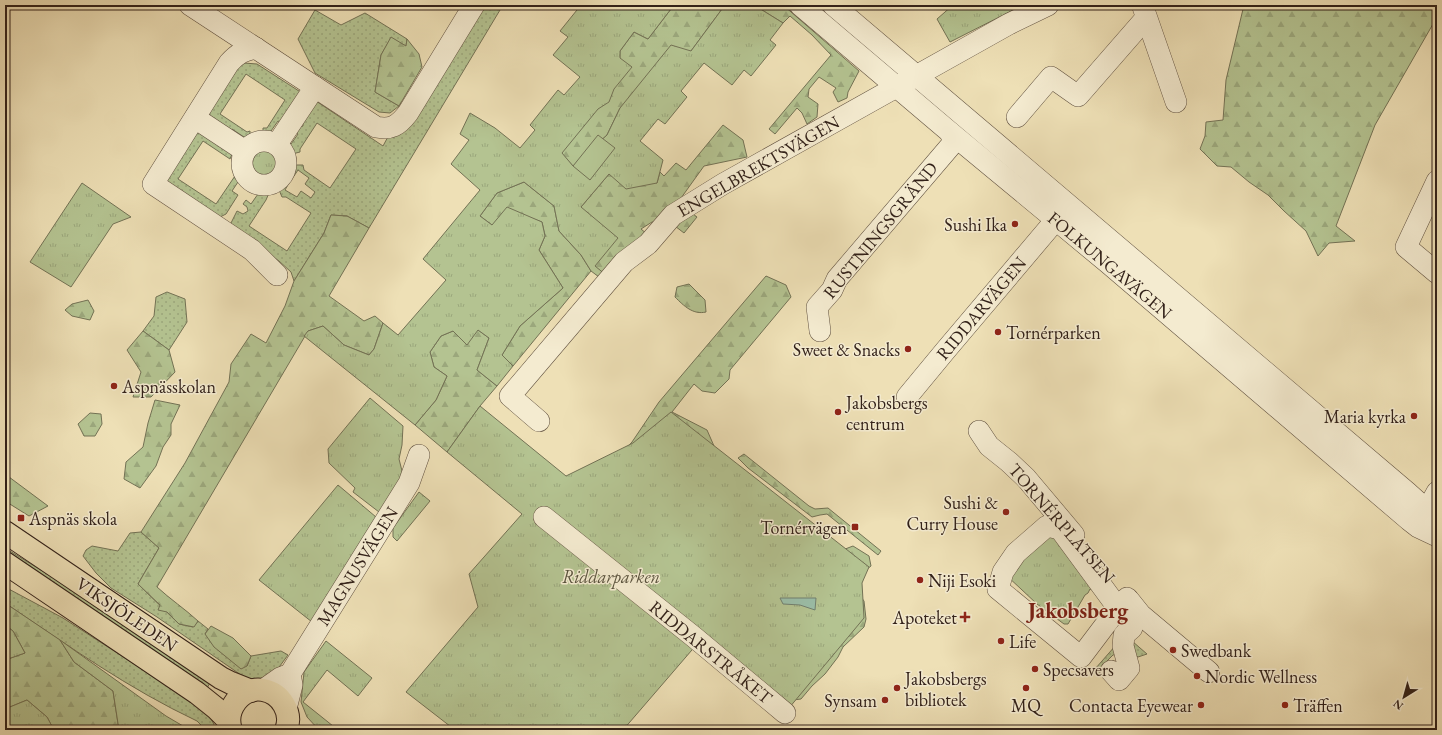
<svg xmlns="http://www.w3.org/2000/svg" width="1442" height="735" viewBox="0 0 1442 735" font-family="'EB Garamond',serif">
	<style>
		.grass { fill: url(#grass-dots); stroke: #737255 }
		.forest { fill: url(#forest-firs); stroke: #737255 }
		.park { fill: url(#park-tufts); stroke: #737255 }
		.garden { fill: #b4c391; stroke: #737255 }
		.water { fill: #9bbea8; stroke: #717f6f }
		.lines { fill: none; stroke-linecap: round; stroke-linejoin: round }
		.minor-casing { stroke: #615140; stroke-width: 22 }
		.major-casing { stroke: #322119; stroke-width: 24 }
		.minor { stroke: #f4ebd0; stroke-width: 21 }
		.major { stroke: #eee0b6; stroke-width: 22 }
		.poi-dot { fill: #8f2418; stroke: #f4ebd0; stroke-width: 1.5 }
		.labels { text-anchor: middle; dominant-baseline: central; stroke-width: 3; stroke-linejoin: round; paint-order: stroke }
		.street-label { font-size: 18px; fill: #322119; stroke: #f4ebd0 }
		.poi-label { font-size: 18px; fill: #322119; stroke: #f4ebd0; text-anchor: start }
		.park-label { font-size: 18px; font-style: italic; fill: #59523d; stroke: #f4ebd0 }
		.district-label { font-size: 22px; font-weight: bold; fill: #7a1f14; stroke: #f4ebd0 }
	</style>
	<defs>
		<pattern id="grass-dots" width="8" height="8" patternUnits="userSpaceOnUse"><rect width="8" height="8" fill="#b4c391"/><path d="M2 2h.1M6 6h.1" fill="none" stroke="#9ba77c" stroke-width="1.8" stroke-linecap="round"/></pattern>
		<pattern id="forest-firs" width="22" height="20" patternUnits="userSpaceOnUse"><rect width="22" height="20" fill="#b4c391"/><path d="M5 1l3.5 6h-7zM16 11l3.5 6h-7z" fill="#9ba77c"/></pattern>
		<pattern id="park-tufts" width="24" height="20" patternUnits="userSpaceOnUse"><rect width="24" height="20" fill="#b4c391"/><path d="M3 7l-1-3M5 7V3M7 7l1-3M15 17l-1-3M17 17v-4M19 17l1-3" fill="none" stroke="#9ba77c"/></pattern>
	</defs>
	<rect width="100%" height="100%" fill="#eee0b6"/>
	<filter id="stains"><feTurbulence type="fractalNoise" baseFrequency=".005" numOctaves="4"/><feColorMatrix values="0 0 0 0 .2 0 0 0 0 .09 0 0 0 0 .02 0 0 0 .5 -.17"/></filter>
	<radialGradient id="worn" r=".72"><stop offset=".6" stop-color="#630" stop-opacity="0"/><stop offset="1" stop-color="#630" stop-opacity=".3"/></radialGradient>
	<g class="grass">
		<polygon points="484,5 503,5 369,228 347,216 331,215 324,233 294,281 291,272 279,261 232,228 231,223 237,211 243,214 248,211 247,207 243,204 246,200 251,204 258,194 252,190 255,188 261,188 269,193 266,200 249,226 287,251 311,213 286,197 282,197 279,190 285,181 289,183 285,190 297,197 301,191 311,198 315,192 305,184 309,178 298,170 294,176 290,173 296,165 303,165 304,170 330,188 356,149 317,123 300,149 300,152 292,154 285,149 285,141 291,144 298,134 292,130 303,126 303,123 316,101 383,146 390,133"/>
		<polygon points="315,10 341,25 365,13 407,39 406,46 391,38 381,55 375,92 399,106 390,113 379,112 315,73 298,39"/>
		<polygon points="244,63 257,64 302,93 284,124 278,121 271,131 277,135 274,140 263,134 263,128 267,128 285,100 246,74 220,114 247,132 250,131 250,136 247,142 240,142 244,137 232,129 228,135 208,114 233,72"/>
		<polygon points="196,129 232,154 230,159 203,141 178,179 216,204 237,173 245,179 247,182 244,185 238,182 232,191 238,195 226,214 220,217 169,187 164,177"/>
		<polygon points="167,292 185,299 187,322 169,350 143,331 154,316 156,297"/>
		<polygon points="141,532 159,548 138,584 179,624 193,627 198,621 208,629 205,634 247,666 251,656 281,651 288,655 271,678 257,681 244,677 157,617 111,588 96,573 83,556 86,550 92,546 118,551 130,533"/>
		<polygon points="5,548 70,588 210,683 207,688 5,554"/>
		<path d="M5,587L63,618L176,691L202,710L211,719L217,730H206L197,721C129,689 67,645 5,603Z"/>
		<polygon points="1123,637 1132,641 1147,654 1138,657 1127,651 1113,655 1105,663 1106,678 1095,669"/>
	</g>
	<g class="forest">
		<polygon points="674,5 725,5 691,51 620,108 607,135 573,166 561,153 595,111 619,77 620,51 634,32 648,39"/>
		<polygon points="754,5 783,5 859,71 848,92 847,98 838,102 833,92 836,88 819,77 809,89 808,97 818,104 817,117 807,124 802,113 797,108 775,134 769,129 831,55 812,35 790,16 783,23"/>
		<polygon points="1244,5 1437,5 1437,17 1375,125 1336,226 1355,241 1329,243 1318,256 1306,231 1284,211 1268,195 1249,182 1231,167 1217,166 1200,149 1205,136 1206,122 1223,120 1226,80"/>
		<polygon points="391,37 406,46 407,39 419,54 422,67 399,106 375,92 381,55"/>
		<polygon points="723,125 743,140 747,157 704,166 676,205 689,211 697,217 684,233 671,223 652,222 641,229 647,234 606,275 595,267 581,207 609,174 657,183 660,172 664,176 676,163 686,170"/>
		<polygon points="524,182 554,206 559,231 581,255 591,271 513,366 502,355 520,326 563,288 539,250 545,236 542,222 528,217 492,225 480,216 497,193"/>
		<path d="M331,215L347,216L369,228L329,296L364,321L375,316L383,323L374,349L369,355L344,345L323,326L308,331L157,587C170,599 185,609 198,621L194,627L179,624L167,612L158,610L160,605L138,584L159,548L141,532L185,463L229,382L231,364L251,334L266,343L285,306L294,281L324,233Z"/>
		<polygon points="766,276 786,285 791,297 730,370 729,379 715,393 702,391 694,384 672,412 707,430 714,446 617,458 632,442 659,402"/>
		<path d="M689,284L705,300L706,312C693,315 684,306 675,297L677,287Z"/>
		<polygon points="88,300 94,311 90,320 72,316 65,310 72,304"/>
		<polygon points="478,330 489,338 477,370 497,386 480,406 447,452 415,425 436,400 447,376 434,367 430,352 441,336 453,331"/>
		<polygon points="143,331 169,350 175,372 151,397 133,397 141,372 127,350"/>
		<polygon points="155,400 180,405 171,424 171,435 163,447 156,466 140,488 124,479 126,462 143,447 148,423"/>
		<polygon points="90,413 101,414 102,424 95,436 84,436 78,424"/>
		<polygon points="744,454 809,506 815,509 828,508 881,551 878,555 827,514 820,515 812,517 748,468 738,458"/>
		<polygon points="5,474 48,506 29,516 5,501"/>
		<polygon points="853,546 869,556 871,566 867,569 857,592 864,601 866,619 864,627 843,647 838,657 825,674 812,686 801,699 785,701 840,551"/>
		<polygon points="5,603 60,640 74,662 113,691 119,730 54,730 47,717 27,700 5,709 5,660 25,653 13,631 5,625"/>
		<polygon points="211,626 233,638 251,656 247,666 241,669 214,647 205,634"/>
	</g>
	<g class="park">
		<polygon points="581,5 629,5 633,9 637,5 674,5 648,39 634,32 620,51 620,58 632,67 614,89 609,102 598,109 562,153 573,166 607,135 620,108 671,45 691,51 725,5 754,5 783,23 770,40 776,45 751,76 744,70 732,85 704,63 681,91 687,97 665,124 658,119 640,141 663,160 657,183 626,189 609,174 581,207 618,238 595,266 606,275 603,280 591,271 581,255 559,231 554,206 524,182 497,193 480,216 492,225 507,207 542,222 545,236 539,250 563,288 520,326 502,355 513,366 497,386 477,370 489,338 478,330 467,345 453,331 441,336 430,352 434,367 447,376 436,400 415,425 304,336 308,331 323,326 344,345 369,355 374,349 383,323 398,335 446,280 423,259 480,190 451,164 469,140 460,134 470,113 495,128 520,148 535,130 530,125 558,90 564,95 580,77 553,55 568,37 560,31"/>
		<polygon points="953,5 1023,5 950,42 937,19"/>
		<circle cx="264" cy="163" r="15"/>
		<polygon points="82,183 131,217 113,224 71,287 30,262"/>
		<polygon points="370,398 403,426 402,445 399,459 403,475 379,512 353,492 355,488 329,463 328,449"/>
		<polygon points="480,406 566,476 633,443 671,412 869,567 862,583 864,618 789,708 704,636 623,730 455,730 406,692 478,607 469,574 522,514 447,452"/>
		<polygon points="338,485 376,517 312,622 259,580"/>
		<polygon points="419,492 430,501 397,541 393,537 393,528"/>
		<polygon points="1050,532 1095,591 1090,589 1088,593 1085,595 1068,624 1064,624 1037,604 1006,575"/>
		<polygon points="5,625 13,631 25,653 5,660"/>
		<polygon points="60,640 166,716 183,726 187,730 119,730 113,691 74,662"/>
		<polygon points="326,641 372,678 358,696 327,670 303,702 338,730 319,730 307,717 301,702 304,672"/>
		<polygon points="27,700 47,717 54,730 5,730 5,709"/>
	</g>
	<polygon class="garden" points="598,135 615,148 590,180 573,166"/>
	<polygon class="water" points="780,598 816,598 815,610 800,605 783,604"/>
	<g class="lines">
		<defs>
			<g id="minor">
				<path d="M190,5L376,127C391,130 398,126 408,113L474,5"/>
				<polyline points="800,5 951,133 1108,263 1409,520 1418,527 1437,536"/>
				<polyline points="833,5 1408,493 1437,519"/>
				<polyline points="1143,7 1176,102"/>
				<path d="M256,48C244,50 237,54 229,63L153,184L252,250L277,275"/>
				<polyline points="1017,117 1051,77 1078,96 1146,18"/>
				<polyline points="195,118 245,151"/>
				<circle cx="264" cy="163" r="22"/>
				<polyline points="277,144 315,87"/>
				<polyline points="1437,181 1406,247 1437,273"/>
				<polyline points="820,331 817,307 832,290 837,279 953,143 951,133"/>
				<polyline points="907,397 945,351 1065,209"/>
				<polyline points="539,421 510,396 624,262 648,244 673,215 723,184 1009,24 1048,5"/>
				<polyline points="979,431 989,446 1009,462 1026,478 1074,535"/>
				<polyline points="544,517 694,637 785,713"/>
				<polyline points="1421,521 1437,492"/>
				<polyline points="1129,600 1141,615 1209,672"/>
				<polyline points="1111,671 1119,680 1129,668 1123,646 1124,635 1132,628 1134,615 1128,609 1118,608 1060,529 1047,526 1016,553 1003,572 998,589 1081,657 1118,608 1127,598"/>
				<polyline points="263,690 280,678 290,674 409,483 419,455"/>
				<polyline points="286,709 292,685 290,674"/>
			</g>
			<g id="major">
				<polyline points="5,532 221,678 231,683 251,691"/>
				<polyline points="5,563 197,693 217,709 229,721"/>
				<path d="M231,730C224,710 241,686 263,690C281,693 293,713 286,730"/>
			</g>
		</defs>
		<use href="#minor" class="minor-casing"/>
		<use href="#major" class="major-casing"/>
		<use href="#minor" class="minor"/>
		<use href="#major" class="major"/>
	</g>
	<g class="poi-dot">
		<circle cx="1015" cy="224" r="4"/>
		<circle cx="998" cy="332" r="4"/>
		<circle cx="908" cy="349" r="4"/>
		<circle cx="114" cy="386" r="4"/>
		<circle cx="838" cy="412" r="4"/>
		<circle cx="1414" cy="416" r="4"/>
		<circle cx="1006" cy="512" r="4"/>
		<rect x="17" y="514" width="8" height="8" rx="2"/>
		<rect x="851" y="523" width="8" height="8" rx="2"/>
		<circle cx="920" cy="580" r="4"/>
		<path d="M963 611h4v4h4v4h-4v4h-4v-4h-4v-4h4z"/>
		<circle cx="1001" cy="641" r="4"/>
		<circle cx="1173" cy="650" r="4"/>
		<circle cx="1035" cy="669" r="4"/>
		<circle cx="1197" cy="676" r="4"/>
		<circle cx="897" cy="688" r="4"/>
		<circle cx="1026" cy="688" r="4"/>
		<circle cx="885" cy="700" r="4"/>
		<circle cx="1201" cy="705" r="4"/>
		<circle cx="1285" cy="705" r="4"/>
	</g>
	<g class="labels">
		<g class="street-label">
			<text transform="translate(758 166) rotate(-30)">ENGELBREKTSVÄGEN</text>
			<text transform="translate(880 230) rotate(-51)">RUSTNINGSGRÄND</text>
			<text transform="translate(1110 265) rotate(40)">FOLKUNGAVÄGEN</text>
			<text transform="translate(981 308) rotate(-50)">RIDDARVÄGEN</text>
			<text transform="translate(1062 523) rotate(49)">TORNÉRPLATSEN</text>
			<text transform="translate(357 566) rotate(-58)">MAGNUSVÄGEN</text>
			<text transform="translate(127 614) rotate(34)">VIKSJÖLEDEN</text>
			<text transform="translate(711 652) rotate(39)">RIDDARSTRÅKET</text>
		</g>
		<g class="poi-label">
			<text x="1007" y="224" text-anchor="end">Sushi Ika</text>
			<text x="1006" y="332">Tornérparken</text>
			<text x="900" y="349" text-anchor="end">Sweet &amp; Snacks</text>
			<text x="122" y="386">Aspnässkolan</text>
			<text x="846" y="402">Jakobsbergs<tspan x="846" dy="21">centrum</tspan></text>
			<text x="1406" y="416" text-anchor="end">Maria kyrka</text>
			<text x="998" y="502" text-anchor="end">Sushi &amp;<tspan x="998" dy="21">Curry House</tspan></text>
			<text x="29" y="518">Aspnäs skola</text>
			<text x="847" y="527" text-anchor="end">Tornérvägen</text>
			<text x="928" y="580">Niji Esoki</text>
			<text x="957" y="617" text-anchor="end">Apoteket</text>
			<text x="1009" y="641">Life</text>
			<text x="1181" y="650">Swedbank</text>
			<text x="1043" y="669">Specsavers</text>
			<text x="1205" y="676">Nordic Wellness</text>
			<text x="905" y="678">Jakobsbergs<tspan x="905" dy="21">bibliotek</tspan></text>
			<text x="877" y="700" text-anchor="end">Synsam</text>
			<text x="1026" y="705" text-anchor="middle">MQ</text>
			<text x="1193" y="705" text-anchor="end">Contacta Eyewear</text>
			<text x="1293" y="705">Träffen</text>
		</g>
		<g class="park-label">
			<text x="611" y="576">Riddarparken</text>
		</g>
		<g class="district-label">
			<text x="1078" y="610">Jakobsberg</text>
		</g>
	</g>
	<rect width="1442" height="735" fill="none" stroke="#eee0b6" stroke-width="20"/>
	<rect x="6" y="6" width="1430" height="723" fill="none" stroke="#322119" stroke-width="2"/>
	<rect x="10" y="10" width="1422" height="715" fill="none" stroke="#322119"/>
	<g transform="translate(1404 697) rotate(217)" stroke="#f4ebd0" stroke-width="3" paint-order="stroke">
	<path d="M0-3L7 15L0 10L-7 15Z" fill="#322119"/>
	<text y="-6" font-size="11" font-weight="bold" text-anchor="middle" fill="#322119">N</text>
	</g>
	<rect width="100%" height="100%" filter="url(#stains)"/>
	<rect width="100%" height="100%" fill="url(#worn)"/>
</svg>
